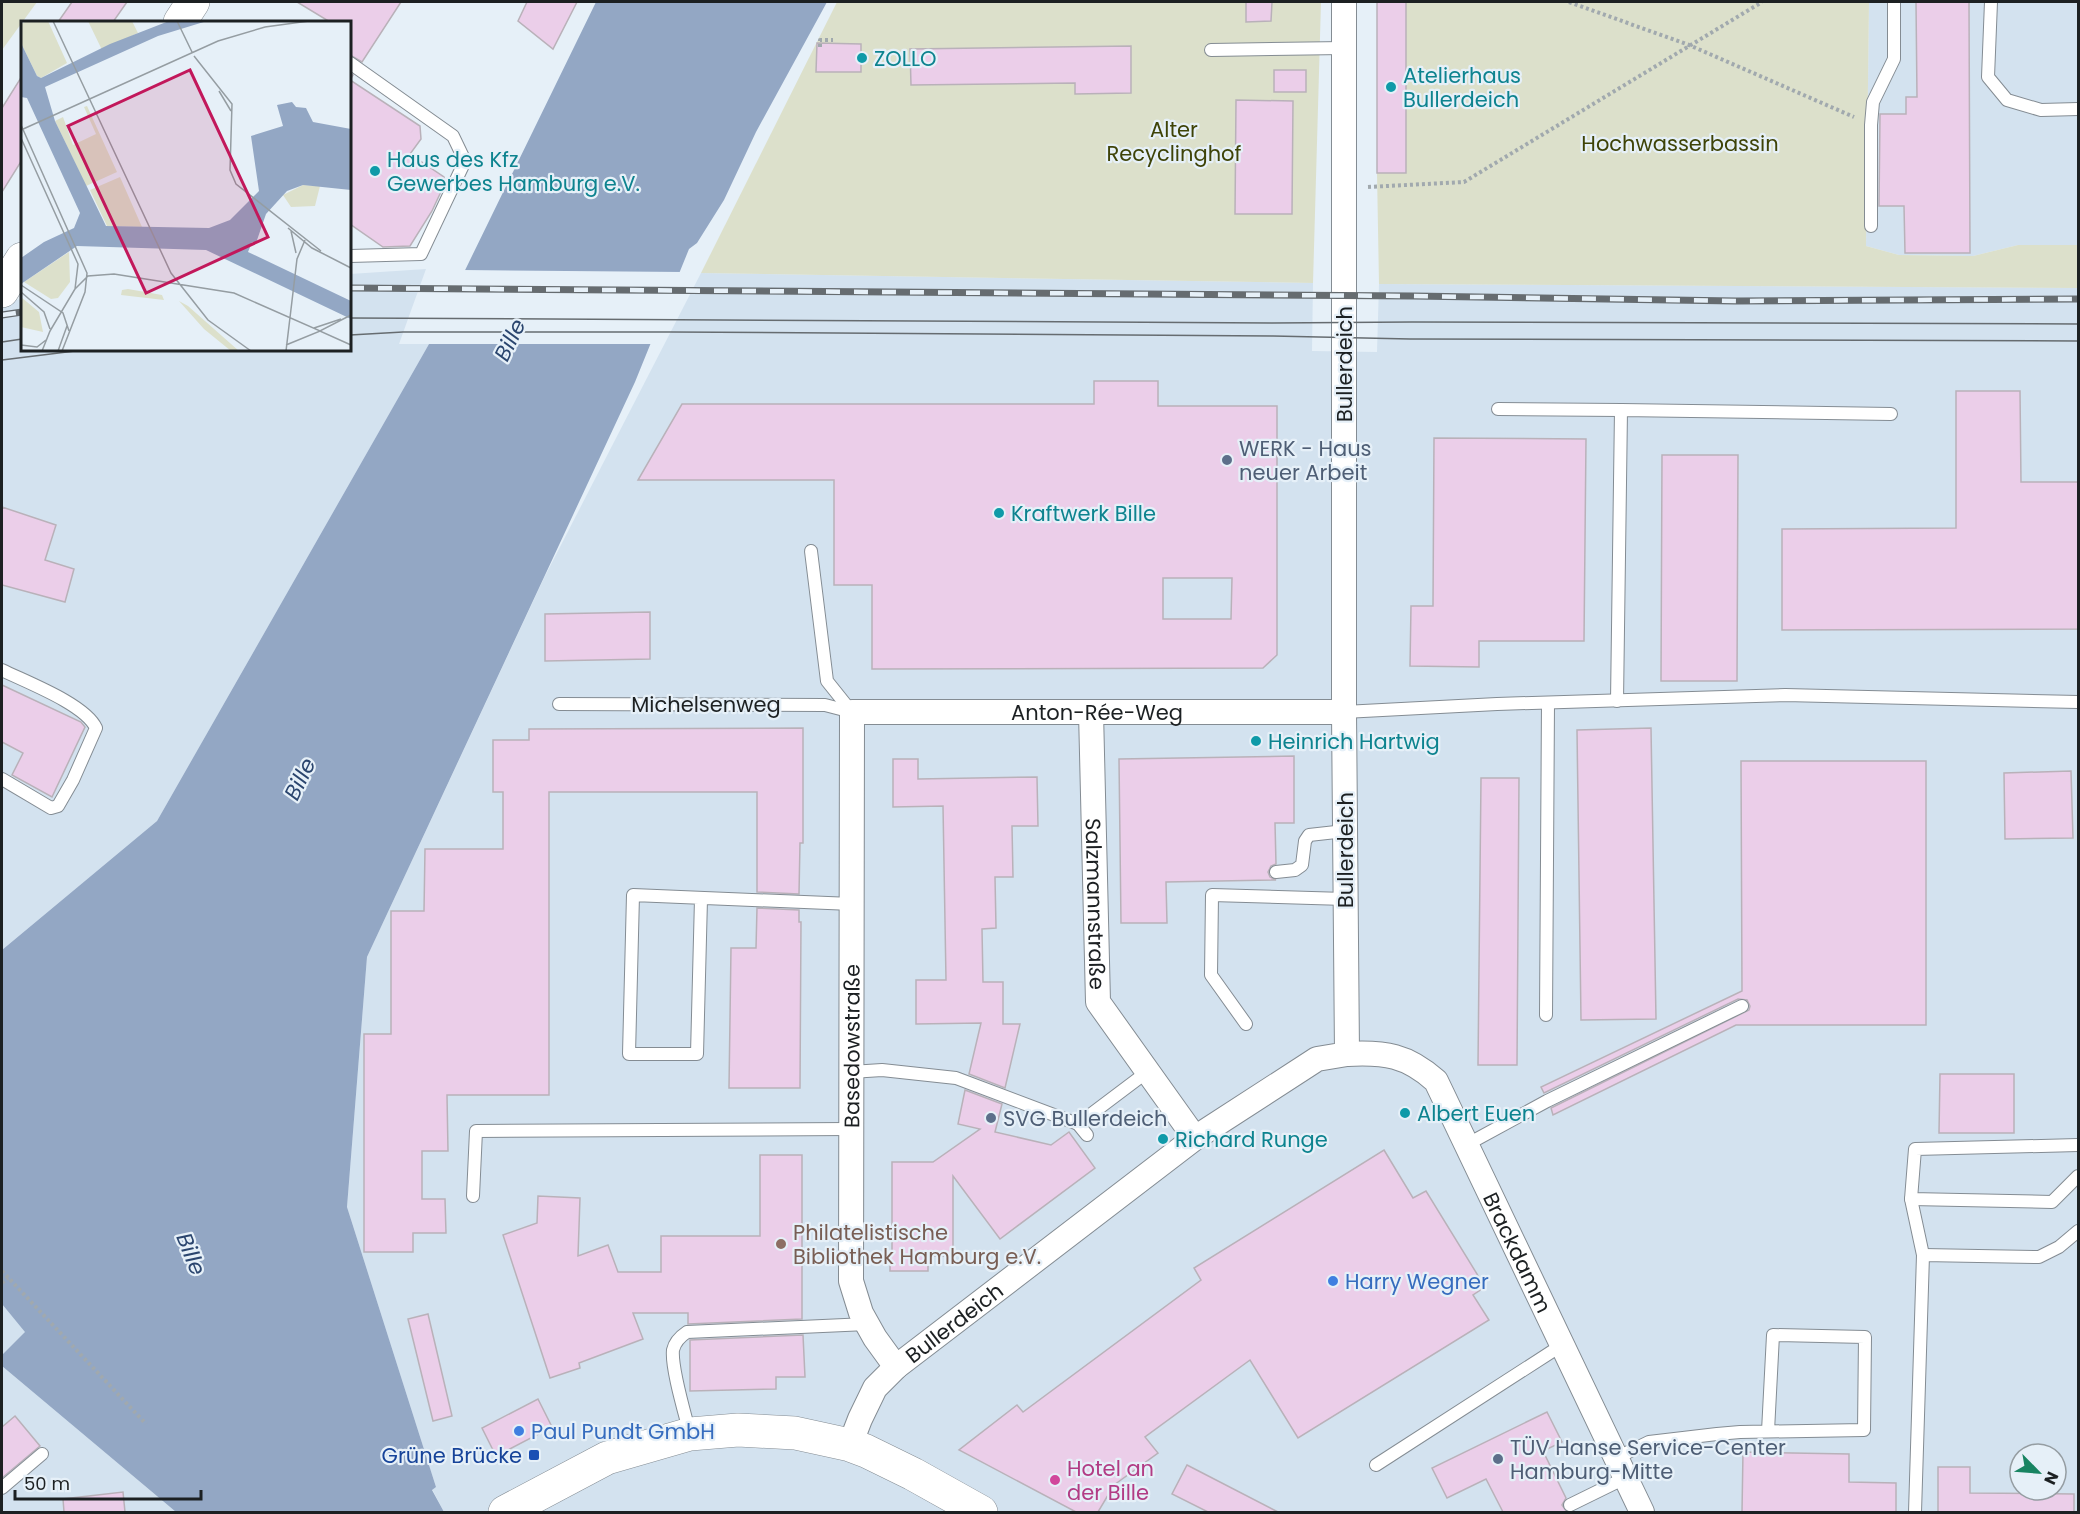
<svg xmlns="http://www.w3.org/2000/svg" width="2080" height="1514" viewBox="0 0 2080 1514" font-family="Poppins,sans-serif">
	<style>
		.built { fill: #d3e2ef; fill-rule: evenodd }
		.green { fill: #dce0cb }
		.water { fill: #93a7c4 }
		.pier { fill: #e6f0f8 }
		.building { fill: #ebcee9; stroke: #b9b1b9; stroke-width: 1.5; fill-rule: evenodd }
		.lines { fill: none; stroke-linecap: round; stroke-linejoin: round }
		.lane-casing { stroke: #848c93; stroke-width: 14 }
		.street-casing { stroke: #848c93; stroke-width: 26 }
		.secondary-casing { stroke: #848c93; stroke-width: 34 }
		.path { stroke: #a1a9ae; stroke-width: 4; stroke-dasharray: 3 3; stroke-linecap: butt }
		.lane { stroke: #fff; stroke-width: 12 }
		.street { stroke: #fff; stroke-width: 24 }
		.secondary { stroke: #fff; stroke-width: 33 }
		.tram { stroke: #666c70; stroke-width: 1.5 }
		.rail-casing { stroke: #666c70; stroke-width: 7 }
		.rail { stroke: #e6f0f8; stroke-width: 4.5; stroke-dasharray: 14; stroke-linecap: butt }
		.culture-dot { fill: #0f9aa8; stroke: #e6f0f8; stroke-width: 2 }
		.service-dot { fill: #5c6f8a; stroke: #e6f0f8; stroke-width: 2 }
		.education-dot { fill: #8d6e63; stroke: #e6f0f8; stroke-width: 2 }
		.shop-dot { fill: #3f7fe0; stroke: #e6f0f8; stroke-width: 2 }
		.transit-dot { fill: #1a4fb4; stroke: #e6f0f8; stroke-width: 2 }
		.hotel-dot { fill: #d1479c; stroke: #e6f0f8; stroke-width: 2 }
		.labels { text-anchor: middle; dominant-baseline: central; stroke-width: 4.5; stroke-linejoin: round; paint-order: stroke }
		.culture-label { font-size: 21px; fill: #0d838f; stroke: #e6f0f8; text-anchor: start }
		.park-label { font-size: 21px; fill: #3e4307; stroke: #e6f0f8 }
		.street-label { font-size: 21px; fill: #1c2022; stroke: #e6f0f8 }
		.service-label { font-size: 21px; fill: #4e5e75; stroke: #e6f0f8; text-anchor: start }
		.education-label { font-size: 21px; fill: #785e54; stroke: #e6f0f8; text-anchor: start }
		.shop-label { font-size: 21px; fill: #366cbe; stroke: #e6f0f8; text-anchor: start }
		.transit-label { font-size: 21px; fill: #164399; stroke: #e6f0f8; text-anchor: end }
		.hotel-label { font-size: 21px; fill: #b23c85; stroke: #e6f0f8; text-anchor: start }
		.water-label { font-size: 22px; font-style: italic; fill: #2a456e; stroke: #e6f0f8 }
		.inset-road { fill: none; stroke: #959da2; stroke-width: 1.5 }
		.view { fill: #c2185b; fill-opacity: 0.15; stroke: #c2185b; stroke-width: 3 }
		.inset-edge { fill: none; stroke: #1c2022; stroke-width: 3 }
	</style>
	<rect width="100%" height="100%" fill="#e6f0f8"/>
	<g class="built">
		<polygon points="1869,2 2078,2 2078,245 2018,245 1973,256 1899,255 1866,246"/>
		<polygon points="426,269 399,344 429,344 157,821 2,950 2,302 22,299 22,350 350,350 350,274"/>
		<path d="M701,273L1313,283L1312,351L1377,352L1379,284L2078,288V1512H444L432,1489L436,1487L347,1207L367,957L544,578ZM2020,1454H2056V1490H2020Z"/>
		<polygon points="2,1304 26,1332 2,1355"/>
		<polygon points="2,1366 176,1512 2,1512"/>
	</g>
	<g class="green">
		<polygon points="2,2 37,2 2,50"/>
		<polygon points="837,2 1321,2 1313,283 701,273"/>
		<polygon points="1406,2 1869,2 1866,246 1899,255 1973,256 2018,245 2078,245 2078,288 1379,284 1377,173 1406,173"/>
	</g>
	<polygon class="water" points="596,2 827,2 756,132 724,200 697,243 689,249 635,382 367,957 347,1207 436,1487 432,1490 444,1512 176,1512 2,1366 2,1355 25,1332 2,1304 2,950 157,821 429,344"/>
	<polygon class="pier" points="462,270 683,272 653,344 425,344"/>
	<g class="building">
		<polygon points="72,2 127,2 113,22 58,22"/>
		<polygon points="297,2 401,2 362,62 350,55 350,22 330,22"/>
		<polygon points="527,2 577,2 553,49 518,21"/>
		<polygon points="1246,2 1272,2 1271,21 1246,22"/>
		<rect x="1377" y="2" width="29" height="171"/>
		<polygon points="1916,2 1969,2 1970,253 1905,253 1904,206 1879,206 1880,114 1906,114 1906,97 1917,97"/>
		<polygon points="817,43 861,44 861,72 816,72"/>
		<polygon points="1131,46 1131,93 1075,94 1075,83 911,85 910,49"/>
		<rect x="1274" y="70" width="32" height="22"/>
		<polygon points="350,73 353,75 350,80 420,126 421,139 410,154 444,177 445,183 432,211 410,246 383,247 350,224"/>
		<polygon points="22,76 22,160 2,192 2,108"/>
		<polygon points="1236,100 1293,101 1292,214 1235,214"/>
		<path d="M1094,381H1158V406H1277V655L1263,668L872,669V585H834V480H638L682,404H1094ZM1163,578H1232L1231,619H1163Z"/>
		<polygon points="1956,391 2020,391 2021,482 2079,482 2079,629 1782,630 1782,529 1956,528"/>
		<polygon points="1434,438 1586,439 1584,641 1479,641 1479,667 1410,666 1411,606 1433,606"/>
		<polygon points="1662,455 1738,455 1737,681 1661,681"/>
		<polygon points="2,507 56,525 45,560 74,569 65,602 2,585"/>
		<polygon points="650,612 650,659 545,661 545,614"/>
		<polygon points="2,685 81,722 85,727 52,797 12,775 23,753 2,742"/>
		<polygon points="803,728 803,843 800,843 799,894 757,892 757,792 549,792 549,1095 447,1095 448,1151 422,1151 422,1199 445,1199 446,1233 413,1233 413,1252 364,1252 364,1034 391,1034 391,911 424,911 425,849 503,849 503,792 493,792 493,740 529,740 529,729"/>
		<polygon points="1651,728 1656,1019 1581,1020 1577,730"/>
		<polygon points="1294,756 1294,823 1275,823 1276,864 1271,866 1268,872 1270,877 1276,880 1166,882 1167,923 1121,923 1119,759"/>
		<polygon points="893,759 918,759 918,779 1037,777 1038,826 1012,826 1013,877 995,877 996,928 982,929 983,982 1003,982 1003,1024 1020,1024 1005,1088 969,1074 981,1023 916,1024 916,980 946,980 943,806 893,807"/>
		<polygon points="1741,761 1926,761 1926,1025 1736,1025 1553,1115 1551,1108 1749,1010 1750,1006 1747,1000 1738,999 1544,1093 1541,1087 1742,991"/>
		<polygon points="2071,771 2073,838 2005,839 2004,773"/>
		<polygon points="1481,778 1519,778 1517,1065 1478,1065"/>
		<polygon points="757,908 799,910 799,922 801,922 800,1088 729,1088 731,948 756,948"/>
		<polygon points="1940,1074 2014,1074 2014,1133 1939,1133"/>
		<polygon points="965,1090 1002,1104 995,1132 1051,1145 1069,1132 1095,1168 1000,1239 953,1176 953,1256 928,1256 928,1271 890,1271 890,1253 892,1253 892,1162 933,1162 980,1129 958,1124"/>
		<polygon points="1384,1150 1413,1198 1426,1191 1485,1287 1473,1295 1489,1320 1298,1438 1250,1360 1145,1437 1158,1453 1114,1485 1098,1512 1076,1512 959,1450 1017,1405 1023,1412 1201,1280 1194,1268"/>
		<polygon points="760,1155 802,1155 802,1319 688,1324 688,1313 633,1313 643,1339 579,1363 580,1368 550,1378 503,1235 537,1223 538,1196 580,1198 578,1256 608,1245 618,1272 661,1272 661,1236 760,1236"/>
		<polygon points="428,1314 452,1416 433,1421 408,1319"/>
		<polygon points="803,1335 805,1377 776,1377 776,1389 690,1391 690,1340"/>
		<polygon points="538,1399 552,1427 496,1456 482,1428"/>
		<polygon points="1547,1412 1562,1442 1543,1451 1566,1498 1562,1505 1567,1512 1503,1512 1486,1479 1447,1498 1432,1468"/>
		<polygon points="15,1416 40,1446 2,1478 2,1427"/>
		<polygon points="1743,1452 1849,1454 1849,1482 1896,1483 1896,1512 1742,1512"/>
		<polygon points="1187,1465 1278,1512 1208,1512 1172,1494"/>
		<polygon points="1938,1467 1970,1467 1970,1493 2074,1494 2074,1512 1938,1512"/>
		<polygon points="123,1492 125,1512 64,1512 63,1499"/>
	</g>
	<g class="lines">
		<defs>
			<g id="lane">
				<polyline points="1991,2 1988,77 2007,100 2041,110 2078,109"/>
				<polyline points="1211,50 1344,48"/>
				<polyline points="350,63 453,136 465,161 421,254 350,256"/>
				<polyline points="1871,226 1871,125 1873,102 1894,59 1894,2"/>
				<polyline points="1498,409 1621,410"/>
				<polyline points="811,551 827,681 851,711"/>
				<path d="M2,670C26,682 85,704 96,728L73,780L58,806L51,808L2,779"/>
				<polyline points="1617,701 1621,410 1891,414"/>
				<polyline points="559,704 825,705 852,712"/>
				<polyline points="1344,712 1497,704 1785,695 2078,702"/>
				<polyline points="1276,872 1295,870 1302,865 1305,841 1309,835 1345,831"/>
				<polyline points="701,899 697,1054 629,1054 633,895 852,904"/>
				<polyline points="1546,1015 1548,703"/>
				<polyline points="1246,1024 1211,975 1212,895 1345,899"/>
				<polyline points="851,1072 882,1070 956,1078 1078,1124"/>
				<polyline points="1087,1135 1078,1124 1147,1072"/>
				<polyline points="1466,1145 1547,1101 1742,1006"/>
				<polyline points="2078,1145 1915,1149 1911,1199 2052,1202 2078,1176"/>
				<polyline points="473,1196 476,1131 851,1129"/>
				<polyline points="1911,1199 1923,1255"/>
				<path d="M690,1434C685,1414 671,1368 673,1350C675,1341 681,1336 687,1332L867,1324"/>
				<polyline points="1616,1458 1649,1442 1717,1434 1740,1432 1864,1430 1865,1337 1773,1335 1768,1431"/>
				<polyline points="1376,1465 1562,1345"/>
				<polyline points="2,1488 42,1454"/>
				<polyline points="1570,1505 1625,1478"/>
				<polyline points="1915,1512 1923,1255 2039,1257 2059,1247 2078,1231"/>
			</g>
			<g id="street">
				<path id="s1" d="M1091,712L1098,1002L1195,1138"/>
				<path id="s2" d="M1347,1054C1385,1052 1407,1055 1436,1081L1642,1512"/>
				<path id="s3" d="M896,1367L875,1338L861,1313L851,1281L852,712H1344"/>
				<path id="s4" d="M850,1445L860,1419L875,1388L896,1367L1195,1138L1317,1059L1347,1054L1344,712V2"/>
			</g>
			<g id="secondary">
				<polyline points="180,22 193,2"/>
				<polyline points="2,291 22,259"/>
				<polyline points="505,1512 607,1458 690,1434 738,1430 795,1433 850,1445 866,1451 913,1474 981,1512"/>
			</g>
		</defs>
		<use href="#lane" class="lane-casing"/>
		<use href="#street" class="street-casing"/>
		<use href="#secondary" class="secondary-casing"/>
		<g class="path">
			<polyline points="1569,2 1689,45 1854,117"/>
			<polyline points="820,47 820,40 833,40"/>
			<polyline points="1368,187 1464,182 1762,2"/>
			<polyline points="2,1271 146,1424"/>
			<polyline points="2,1283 8,1278"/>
		</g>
		<use href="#lane" class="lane"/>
		<use href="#street" class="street"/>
		<use href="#secondary" class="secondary"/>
		<g class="tram">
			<polyline points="350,318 1272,323 1412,322 2078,324"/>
			<polyline points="350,335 403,332 671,332 1273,336 1410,339 2078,341"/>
			<polyline points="2,342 22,339"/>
			<polyline points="2,360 83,350"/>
		</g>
		<defs>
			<g id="rail">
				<polyline points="350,288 1413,296 1736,301 2078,299"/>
				<polyline points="2,315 22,312"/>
			</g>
		</defs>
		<use href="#rail" class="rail-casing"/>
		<use href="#rail" class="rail"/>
	</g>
	<g class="culture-dot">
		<circle cx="862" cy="58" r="6"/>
		<circle cx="1391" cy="87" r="6"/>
		<circle cx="375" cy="171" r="6"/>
		<circle cx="999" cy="513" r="6"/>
		<circle cx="1256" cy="741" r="6"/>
		<circle cx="1405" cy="1113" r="6"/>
		<circle cx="1163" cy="1139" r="6"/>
	</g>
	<g class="service-dot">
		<circle cx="1227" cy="460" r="6"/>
		<circle cx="991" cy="1118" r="6"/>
		<circle cx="1498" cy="1459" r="6"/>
	</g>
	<circle class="education-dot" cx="781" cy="1244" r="6"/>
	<g class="shop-dot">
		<circle cx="1333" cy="1281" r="6"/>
		<circle cx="519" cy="1431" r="6"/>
	</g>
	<rect class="transit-dot" x="528" y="1449" width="12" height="12" rx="3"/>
	<circle class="hotel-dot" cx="1055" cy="1480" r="6"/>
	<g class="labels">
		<g class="culture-label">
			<text x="874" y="58">ZOLLO</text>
			<text x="1403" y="75">Atelierhaus<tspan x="1403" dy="24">Bullerdeich</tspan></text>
			<text x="387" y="159">Haus des Kfz<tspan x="387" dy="24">Gewerbes Hamburg e.V.</tspan></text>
			<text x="1011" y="513">Kraftwerk Bille</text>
			<text x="1268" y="741">Heinrich Hartwig</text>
			<text x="1417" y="1113">Albert Euen</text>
			<text x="1175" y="1139">Richard Runge</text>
		</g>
		<g class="park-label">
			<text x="1174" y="129">Alter<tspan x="1174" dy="24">Recyclinghof</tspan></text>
			<text x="1680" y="143">Hochwasserbassin</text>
		</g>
		<g class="street-label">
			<text transform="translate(1344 364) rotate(-90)">Bullerdeich</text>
			<text x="706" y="704">Michelsenweg</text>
			<text stroke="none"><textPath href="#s3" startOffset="912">Anton-Rée-Weg</textPath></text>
			<text transform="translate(1345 850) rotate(-90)">Bullerdeich</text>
			<text stroke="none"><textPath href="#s1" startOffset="192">Salzmannstraße</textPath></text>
			<text stroke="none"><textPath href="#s3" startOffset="333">Basedowstraße</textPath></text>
			<text stroke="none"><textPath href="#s2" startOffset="286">Brackdamm</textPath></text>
			<text stroke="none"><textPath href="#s4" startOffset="165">Bullerdeich</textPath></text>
		</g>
		<g class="service-label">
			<text x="1239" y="448">WERK - Haus<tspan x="1239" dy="24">neuer Arbeit</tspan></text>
			<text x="1003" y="1118">SVG Bullerdeich</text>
			<text x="1510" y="1447">TÜV Hanse Service-Center<tspan x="1510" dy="24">Hamburg-Mitte</tspan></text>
		</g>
		<g class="education-label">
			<text x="793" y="1232">Philatelistische<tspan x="793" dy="24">Bibliothek Hamburg e.V.</tspan></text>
		</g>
		<g class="shop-label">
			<text x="1345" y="1281">Harry Wegner</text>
			<text x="531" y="1431">Paul Pundt GmbH</text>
		</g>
		<g class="transit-label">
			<text x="522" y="1455">Grüne Brücke</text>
		</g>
		<g class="hotel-label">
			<text x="1067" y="1468">Hotel an<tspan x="1067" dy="24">der Bille</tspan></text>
		</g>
		<g class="water-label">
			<text transform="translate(510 340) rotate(-64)">Bille</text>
			<text transform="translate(300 779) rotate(-64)">Bille</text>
			<text transform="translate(191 1254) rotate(68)">Bille</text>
		</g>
	</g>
	<g transform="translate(21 21)">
		<rect width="330" height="330" fill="#e6f0f8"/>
		<path d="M6,0H27L46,42L20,57L16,55L0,22V3ZM67,0H111L117,12L81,29ZM66,85L96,151L65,165L34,100L42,96L52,124L75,113L63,86ZM99,156L121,206L86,205L69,169ZM282,164L299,165L294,185L270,186L262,174ZM48,231L49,261L37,277L30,278L3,261ZM107,268L141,274L143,279L100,274L101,269ZM0,276L18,291L22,311L0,306ZM158,280L167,285L218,330H210L183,308Z" fill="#dce0cb"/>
		<path d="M148,0H186L137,15L24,66L34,100L85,205L188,207L209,199L238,170L230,115L262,105L256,84L271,81L275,86L285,87L292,101L330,108V169L282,164L266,170L245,193L235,222L231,221L227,231L330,280V298L185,229L56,225L0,263V237L23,221L53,207L59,192L6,77L0,76V22L16,55L20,57L89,23Z" fill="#93a7c4"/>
		<path class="inset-road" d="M32,0L150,252L187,299L230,330M156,0L171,31M173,35L211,83L209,149L215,163L300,230M198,70L210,90M0,104L66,252L64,271L41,330M0,109L197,20L244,6L288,0M0,117L57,243L54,268L29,310M267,207L291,227L330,247M270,210L275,232M0,264L42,292L48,310M54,268L67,255L93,253L213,272L299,310L330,294M0,271L23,291L29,308M293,307L320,298M0,324L16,326L25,319M265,324L299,310L330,324M21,330L29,310M37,330L46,305M265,330L276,238L284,219"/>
		<path class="view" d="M169,49L247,216L125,272L47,105Z"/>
		<rect width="330" height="330" class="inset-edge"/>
	</g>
	<rect width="2080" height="1514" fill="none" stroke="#1c2022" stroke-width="6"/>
	<g transform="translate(2038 1472) rotate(115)"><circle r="28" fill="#e6f0f8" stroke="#959da2" stroke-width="1.5"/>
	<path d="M0-4.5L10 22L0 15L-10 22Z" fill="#188462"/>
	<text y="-9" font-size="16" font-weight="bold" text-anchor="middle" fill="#1c2022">N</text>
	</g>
	<path d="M15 1490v9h186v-9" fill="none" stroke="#1c2022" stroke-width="3"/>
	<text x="24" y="1490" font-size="18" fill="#1c2022" stroke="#e6f0f8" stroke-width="4.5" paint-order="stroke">50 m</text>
</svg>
